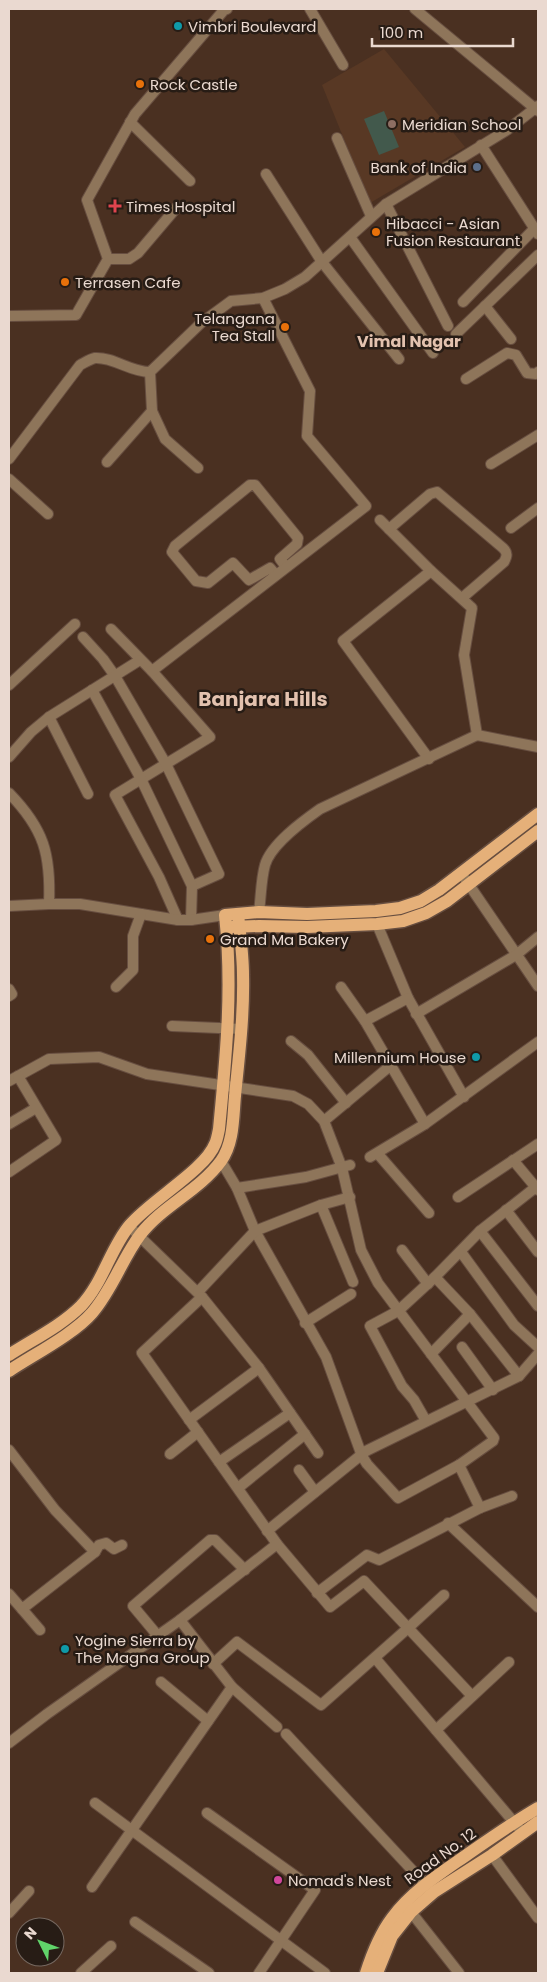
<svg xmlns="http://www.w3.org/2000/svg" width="547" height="1982" viewBox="0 0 547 1982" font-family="Poppins,sans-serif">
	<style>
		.built { fill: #583824 }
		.green { fill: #42594c }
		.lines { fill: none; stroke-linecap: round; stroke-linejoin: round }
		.minor-casing { stroke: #674e40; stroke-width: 12 }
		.major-casing { stroke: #674e40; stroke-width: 15 }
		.minor { stroke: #8e755a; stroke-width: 10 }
		.major { stroke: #e5b079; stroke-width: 12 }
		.culture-dot { fill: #0f9aa8; stroke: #271c15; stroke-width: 2 }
		.food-dot { fill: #e8710a; stroke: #271c15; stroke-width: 2 }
		.education-dot { fill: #8d6e63; stroke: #271c15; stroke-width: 2 }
		.service-dot { fill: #5c6f8a; stroke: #271c15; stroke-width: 2 }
		.health-dot { fill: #e0444e; stroke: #271c15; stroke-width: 2 }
		.hotel-dot { fill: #d1479c; stroke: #271c15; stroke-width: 2 }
		.labels { text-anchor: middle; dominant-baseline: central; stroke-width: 5; stroke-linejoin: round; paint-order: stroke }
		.poi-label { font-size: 15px; fill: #ead9d0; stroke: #271c15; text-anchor: start }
		.street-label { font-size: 15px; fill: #ead9d0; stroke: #271c15 }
		.neighbourhood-label { font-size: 16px; font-weight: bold; fill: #e3c2af; stroke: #271c15 }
		.district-label { font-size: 20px; font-weight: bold; fill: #e3c2af; stroke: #271c15 }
	</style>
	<rect width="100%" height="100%" fill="#4a3021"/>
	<polygon class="built" points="384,49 465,147 370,203 322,85"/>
	<polygon class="green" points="384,111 399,147 379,155 364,119"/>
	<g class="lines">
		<defs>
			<g id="minor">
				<polyline points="310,9 343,65"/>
				<polyline points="415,9 538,111"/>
				<polyline points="130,122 190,181"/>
				<polyline points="337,138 371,216"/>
				<polyline points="481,145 538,234"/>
				<polyline points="266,174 322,262 399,359"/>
				<polyline points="386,204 448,326"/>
				<polyline points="350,237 433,353"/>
				<polyline points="108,259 129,259 138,253 177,207"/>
				<polyline points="463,302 535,228"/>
				<polyline points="485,306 511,339"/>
				<polyline points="9,316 76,315 108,259 87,200 135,114 224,10 227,9"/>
				<polyline points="456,334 538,255"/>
				<polyline points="150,372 152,411 165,439 198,468"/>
				<polyline points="466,379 507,353 516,355 527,373 536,374 538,372"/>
				<path d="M9,459L80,365C84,363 90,359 95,358C114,357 130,372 150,372L201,323L231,301L263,298L285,289L305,277L386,204L507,130L538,106"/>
				<polyline points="107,462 152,411"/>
				<polyline points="491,464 538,435"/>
				<polyline points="9,479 48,514"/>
				<polyline points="380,520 431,571 472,608 464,655 477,735"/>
				<polyline points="511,528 538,508"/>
				<path d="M389,529L430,494L437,492L503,548C508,553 507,556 504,562L462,598"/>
				<polyline points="276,575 270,568 249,580 233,563 208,583 196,581 172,552 175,546 250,485 255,485 298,538 297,544 280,559 286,567"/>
				<polyline points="111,629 152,671 210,737 115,795 159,877 178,920"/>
				<polyline points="83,637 103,659 115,676 166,764 219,874 192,886"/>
				<polyline points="152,671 366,506 307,436 310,391 263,298"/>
				<polyline points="9,685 75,624"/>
				<polyline points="92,690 141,779 192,886 191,920"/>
				<polyline points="49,717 88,794"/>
				<polyline points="9,757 31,732 49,717 140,660"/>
				<polyline points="429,759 343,641 431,571"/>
				<path d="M9,793C44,829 51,854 49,904"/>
				<polyline points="461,873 538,986"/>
				<polyline points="9,906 49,904 80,904 178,920 191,920 225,915"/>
				<path d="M259,912C261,897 261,879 265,865C271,844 303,821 320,809L477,735L538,747"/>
				<polyline points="377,924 408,998 464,1097"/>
				<polyline points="116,987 133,970 133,936 141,914"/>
				<polyline points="341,987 365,1021 425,1124"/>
				<polyline points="9,989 12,994 9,996"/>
				<polyline points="416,1014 516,955 538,937"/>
				<polyline points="365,1021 408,998"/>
				<polyline points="172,1026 242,1029"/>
				<polyline points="291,1041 308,1055 346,1103"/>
				<polyline points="9,1081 49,1059 99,1057 147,1074 293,1096 308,1104 324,1121 342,1168 361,1250 378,1283 494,1438 493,1441 459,1465 398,1498 367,1464 362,1456 326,1357 255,1231 237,1188 221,1161"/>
				<polyline points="324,1121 390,1066"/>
				<polyline points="9,1124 36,1108"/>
				<polyline points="378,1154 429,1213"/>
				<polyline points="370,1157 425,1124 538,1042"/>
				<polyline points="513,1160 538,1190"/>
				<polyline points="9,1172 56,1140 18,1076"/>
				<polyline points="237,1188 306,1177 350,1165"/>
				<polyline points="458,1197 538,1144"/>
				<polyline points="321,1205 353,1282"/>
				<polyline points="506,1210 538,1252"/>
				<polyline points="134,1231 202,1297 259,1368 318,1453"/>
				<polyline points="480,1231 538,1306"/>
				<polyline points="402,1250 428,1284"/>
				<polyline points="461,1252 514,1325 538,1347"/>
				<polyline points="435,1277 470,1314 519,1376"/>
				<polyline points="198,1292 255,1231 321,1205 350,1197"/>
				<polyline points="202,1297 142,1353 277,1544 330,1607 364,1581 472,1696"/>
				<polyline points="305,1323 351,1294"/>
				<polyline points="462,1347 493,1390"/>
				<polyline points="431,1354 470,1314"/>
				<polyline points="189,1420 259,1368"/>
				<polyline points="426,1421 414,1400 402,1386 370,1326 398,1311 435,1277 480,1231 536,1187"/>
				<polyline points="9,1450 55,1510 95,1552 22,1609 9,1594"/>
				<polyline points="170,1454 198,1432"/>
				<polyline points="219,1462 290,1413"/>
				<polyline points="299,1470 315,1492"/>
				<polyline points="238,1488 305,1434"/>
				<polyline points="480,1508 512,1496"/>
				<polyline points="448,1523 538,1607"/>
				<polyline points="267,1531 366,1451 519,1376 538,1354"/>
				<polyline points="95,1552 99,1545 106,1543 114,1549 122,1545"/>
				<polyline points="317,1593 367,1555 379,1560 480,1508 459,1465"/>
				<polyline points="22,1609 40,1630"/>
				<polyline points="158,1636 133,1606 210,1540 215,1540 245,1570"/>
				<polyline points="375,1658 523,1833"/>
				<polyline points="213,1664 237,1642 321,1705 407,1629 444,1595"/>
				<polyline points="161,1682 208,1721"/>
				<polyline points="277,1727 232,1687 180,1620 277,1544"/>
				<polyline points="436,1730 509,1662"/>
				<polyline points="286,1734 425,1884"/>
				<polyline points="9,1743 47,1714 180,1620"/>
				<polyline points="95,1803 325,1973"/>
				<polyline points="207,1813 315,1890 259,1973"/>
				<polyline points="492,1855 538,1918"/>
				<polyline points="92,1887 232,1687"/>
				<polyline points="411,1912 459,1973"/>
				<polyline points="9,1913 29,1891"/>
				<polyline points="135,1922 209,1973"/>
				<polyline points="81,1973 111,1946"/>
			</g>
			<g id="major">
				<polyline points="232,927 259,926 307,927 377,924 403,921 426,913 447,901 538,831"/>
				<path d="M9,1355C32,1340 61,1326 81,1306C103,1283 111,1247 130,1225C151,1200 205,1170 215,1144C217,1140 218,1134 219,1129C226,1056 233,989 225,915L259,912L307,914L376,911L400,908L421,901L439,890L538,814"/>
				<path d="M9,1371C33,1355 74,1334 92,1313C112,1290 122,1259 140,1235C162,1206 199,1191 221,1161C234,1143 233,1117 235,1096C239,1055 244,1015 243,975C243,955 240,934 238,914"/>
				<path d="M366,1973C372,1954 380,1934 392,1918C412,1891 441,1873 468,1854C491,1838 514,1822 538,1808"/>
				<polyline points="377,1973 392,1936 411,1912 434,1892 492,1855 538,1822"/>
			</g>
		</defs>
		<use href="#minor" class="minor-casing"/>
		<use href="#major" class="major-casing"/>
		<use href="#minor" class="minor"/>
		<use href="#major" class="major"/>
	</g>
	<g class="culture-dot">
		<circle cx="178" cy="26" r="5"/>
		<circle cx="476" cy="1057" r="5"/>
		<circle cx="65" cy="1649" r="5"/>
	</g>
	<g class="food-dot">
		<circle cx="140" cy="84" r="5"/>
		<circle cx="376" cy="232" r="5"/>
		<circle cx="65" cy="282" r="5"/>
		<circle cx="285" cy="327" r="5"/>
		<circle cx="210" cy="939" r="5"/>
	</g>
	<circle class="education-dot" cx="392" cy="124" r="5"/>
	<circle class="service-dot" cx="477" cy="167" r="5"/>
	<path class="health-dot" d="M112.5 198.5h5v5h5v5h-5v5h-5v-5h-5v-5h5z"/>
	<circle class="hotel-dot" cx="278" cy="1880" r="5"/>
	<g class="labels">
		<g class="poi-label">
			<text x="188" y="26">Vimbri Boulevard</text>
			<text x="150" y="84">Rock Castle</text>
			<text x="402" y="124">Meridian School</text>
			<text x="467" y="167" text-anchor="end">Bank of India</text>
			<text x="126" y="206">Times Hospital</text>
			<text x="386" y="223">Hibacci - Asian<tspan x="386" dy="17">Fusion Restaurant</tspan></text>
			<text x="75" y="282">Terrasen Cafe</text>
			<text x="275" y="318" text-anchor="end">Telangana<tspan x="275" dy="17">Tea Stall</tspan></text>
			<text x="220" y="939">Grand Ma Bakery</text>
			<text x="466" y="1057" text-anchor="end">Millennium House</text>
			<text x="75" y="1640">Yogine Sierra by<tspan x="75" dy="17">The Magna Group</tspan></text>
			<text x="288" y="1880">Nomad's Nest</text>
		</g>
		<g class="street-label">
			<text transform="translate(440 1856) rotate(-36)">Road No. 12</text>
		</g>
		<g class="neighbourhood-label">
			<text x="409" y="341">Vimal Nagar</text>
		</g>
		<g class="district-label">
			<text x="263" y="699">Banjara Hills</text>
		</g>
	</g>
	<rect width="547" height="1982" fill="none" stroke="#ead9d0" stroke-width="20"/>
	<g transform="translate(40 1942) rotate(312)"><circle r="24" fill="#271c15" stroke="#756860"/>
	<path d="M0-4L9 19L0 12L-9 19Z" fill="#61d46a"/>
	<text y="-8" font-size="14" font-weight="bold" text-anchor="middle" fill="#ead9d0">N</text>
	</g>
	<path d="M372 38v8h141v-8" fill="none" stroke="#ead9d0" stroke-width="2.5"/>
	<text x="380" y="38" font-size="15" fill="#ead9d0" stroke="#271c15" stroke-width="4" paint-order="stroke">100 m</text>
</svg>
